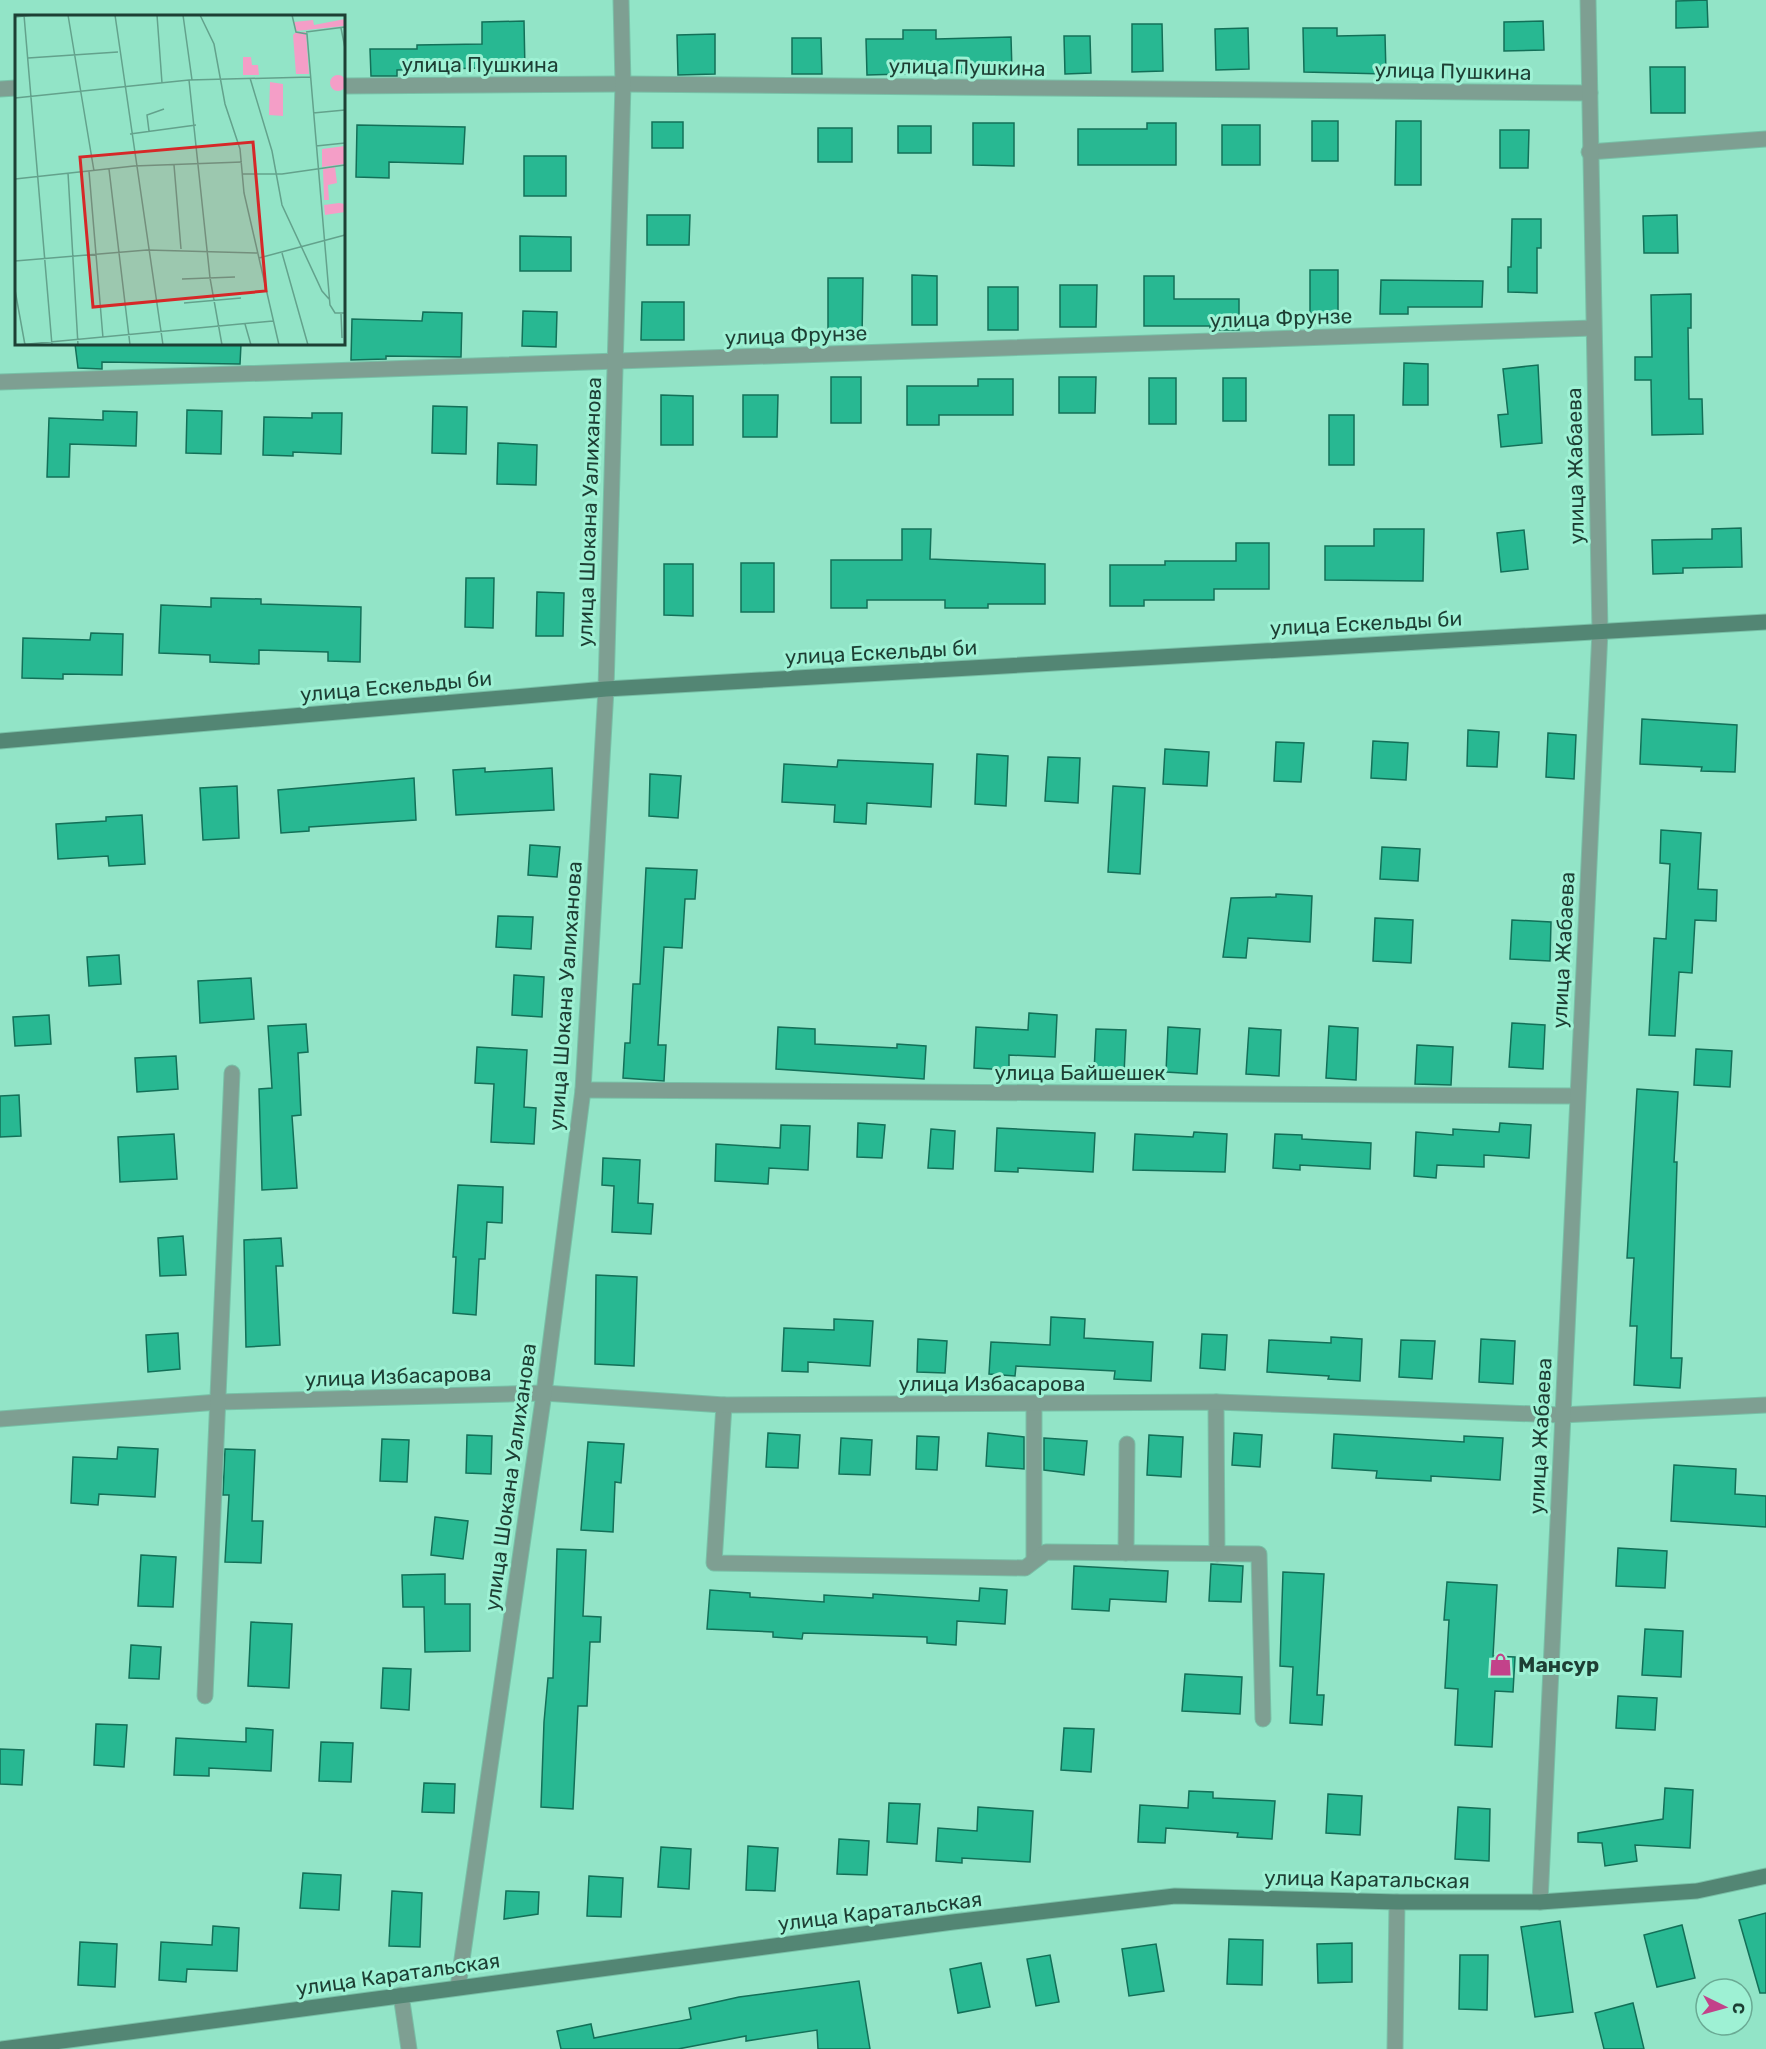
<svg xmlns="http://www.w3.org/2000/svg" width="1766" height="2049" viewBox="0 0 1766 2049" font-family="Rubik,sans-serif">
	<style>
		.building { fill: #28b892; stroke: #137058; stroke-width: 1.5 }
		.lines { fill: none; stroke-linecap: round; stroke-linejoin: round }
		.lane-casing { stroke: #78c0a7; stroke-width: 17 }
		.street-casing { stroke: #78c0a7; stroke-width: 17 }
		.secondary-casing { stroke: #78c0a7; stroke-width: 17 }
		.lane { stroke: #7e9f92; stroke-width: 15 }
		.street { stroke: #7e9f92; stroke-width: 15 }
		.secondary { stroke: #538674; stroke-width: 15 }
		.labels { text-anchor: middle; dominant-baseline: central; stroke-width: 6; stroke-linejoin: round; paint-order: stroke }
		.street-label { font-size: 21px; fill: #1d3f34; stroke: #9ef1d4 }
		.poi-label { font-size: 21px; font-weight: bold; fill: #1d3f34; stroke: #9ef1d4; text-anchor: start }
		.inset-road { fill: none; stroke: #63a28c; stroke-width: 1.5 }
		.view { fill: #d62828; fill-opacity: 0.15; stroke: #d62828; stroke-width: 3 }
		.inset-edge { fill: none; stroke: #1d3f34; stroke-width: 3 }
	</style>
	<rect width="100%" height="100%" fill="#92e4c7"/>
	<g class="building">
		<polygon points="1707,0 1708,27 1676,28 1676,1"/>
		<polygon points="524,21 525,72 483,73 483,68 397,70 397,76 371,76 370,49 417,49 417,45 482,44 482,22"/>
		<polygon points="1543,21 1544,50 1504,51 1504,22"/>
		<polygon points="1132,24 1162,24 1163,71 1132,72"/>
		<polygon points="1248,28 1249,69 1216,70 1215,29"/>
		<polygon points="1303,28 1337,28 1337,36 1385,35 1386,74 1304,72"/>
		<polygon points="903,30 936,30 936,39 1011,37 1012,71 867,75 866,39 903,39"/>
		<polygon points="715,34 715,74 678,75 677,35"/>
		<polygon points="1064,36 1090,36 1091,73 1065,74"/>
		<polygon points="792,38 821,38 822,74 792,74"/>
		<polygon points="1650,67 1685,67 1685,113 1651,113"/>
		<rect x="1312" y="121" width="26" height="40"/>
		<polygon points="1396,121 1421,121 1421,185 1395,185"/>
		<rect x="652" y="122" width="31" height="26"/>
		<polygon points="973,123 1014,123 1014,166 973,165"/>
		<polygon points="1147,123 1176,123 1176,165 1078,165 1078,129 1147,129"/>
		<polygon points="357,125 465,127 463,164 389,162 389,178 356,177"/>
		<rect x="1222" y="125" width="38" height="40"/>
		<rect x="898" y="126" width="33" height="27"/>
		<rect x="818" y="128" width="34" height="34"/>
		<polygon points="1500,130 1529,130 1528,168 1500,168"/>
		<rect x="524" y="156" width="42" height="40"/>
		<polygon points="647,215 690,215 689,245 647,245"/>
		<polygon points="1677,215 1678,253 1644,253 1643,216"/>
		<polygon points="1512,219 1541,219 1541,248 1537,248 1537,293 1508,292 1508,267 1511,267"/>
		<polygon points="520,236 571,237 571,271 520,271"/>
		<rect x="1310" y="270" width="28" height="43"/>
		<polygon points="912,275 937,276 937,325 912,325"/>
		<polygon points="1144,276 1174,276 1174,299 1239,299 1239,330 1210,330 1210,326 1144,326"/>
		<polygon points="828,278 863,278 862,338 828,338"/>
		<polygon points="1381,280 1483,281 1482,307 1408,307 1408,314 1380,314"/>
		<polygon points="1060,285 1097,285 1096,327 1060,327"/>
		<rect x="988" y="287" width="30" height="43"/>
		<polygon points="1691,294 1691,328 1688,328 1689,399 1702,399 1703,434 1652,435 1651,380 1635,380 1635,357 1652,357 1651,295"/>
		<polygon points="642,302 684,302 684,340 641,340"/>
		<polygon points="523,311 557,312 556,347 522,346"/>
		<polygon points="423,312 462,313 461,357 386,356 386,359 351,360 352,319 422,321"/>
		<polygon points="75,344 241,344 240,364 102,362 102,369 78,368"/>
		<polygon points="1404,363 1428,364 1428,405 1403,405"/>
		<polygon points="1538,365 1542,443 1501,447 1498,415 1508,414 1503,369"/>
		<rect x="831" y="377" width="30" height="46"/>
		<polygon points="1059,377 1096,377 1095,413 1059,413"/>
		<rect x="1149" y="378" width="27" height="46"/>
		<rect x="1223" y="378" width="23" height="43"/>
		<polygon points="978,379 1013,379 1013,415 939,415 939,425 907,425 907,386 978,386"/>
		<polygon points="661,395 693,396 693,445 661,445"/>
		<polygon points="743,395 778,395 777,437 743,437"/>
		<polygon points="433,406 467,407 466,454 432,453"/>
		<polygon points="187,410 222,411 221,454 186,453"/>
		<polygon points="103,411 137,412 136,446 70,444 69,477 47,477 49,418 103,420"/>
		<polygon points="312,413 342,413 341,454 293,452 293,456 263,455 264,417 312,418"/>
		<rect x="1329" y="415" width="25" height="50"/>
		<polygon points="498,443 537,445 536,485 497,484"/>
		<polygon points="1741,528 1742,567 1683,568 1683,573 1653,574 1652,540 1712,539 1712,529"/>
		<polygon points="902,529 931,529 930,559 1045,564 1045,604 988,604 988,608 945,608 945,600 867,600 867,608 831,608 831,560 902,560"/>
		<polygon points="1374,529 1424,529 1423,581 1325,580 1325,546 1374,546"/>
		<polygon points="1524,530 1528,569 1501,572 1497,533"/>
		<polygon points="1236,543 1269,543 1269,589 1214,589 1214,600 1144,600 1144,606 1110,606 1110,565 1165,565 1165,561 1236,561"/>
		<rect x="741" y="563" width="33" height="49"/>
		<polygon points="664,564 693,564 693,616 664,615"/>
		<polygon points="466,578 494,578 493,628 465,627"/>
		<polygon points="537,592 564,593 563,636 536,636"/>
		<polygon points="211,598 261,599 261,604 361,607 360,662 328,661 328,652 259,650 259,664 210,662 210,655 159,653 161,605 211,607"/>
		<polygon points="91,633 123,634 122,675 63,674 63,679 22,678 23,638 90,640"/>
		<polygon points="1642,719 1737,725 1735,772 1701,771 1702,767 1640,764"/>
		<polygon points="1468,730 1499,732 1497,767 1467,766"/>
		<polygon points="1548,733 1576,735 1574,779 1546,777"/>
		<polygon points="1373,741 1408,743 1406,780 1371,778"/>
		<polygon points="1276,742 1304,743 1301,782 1274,781"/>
		<polygon points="1165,749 1209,752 1207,786 1163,784"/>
		<polygon points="977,754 1008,756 1006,806 975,804"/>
		<polygon points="1048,757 1080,758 1078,803 1045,801"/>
		<polygon points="838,760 933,764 931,807 867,803 866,824 834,822 835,805 782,802 784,764 837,767"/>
		<polygon points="485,768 485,772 552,768 554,810 456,815 453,770"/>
		<polygon points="650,774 681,776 678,818 649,816"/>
		<polygon points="414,778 416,820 309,827 309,831 281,833 278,790"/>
		<polygon points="237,786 239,838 203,840 200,788"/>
		<polygon points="1113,786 1145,788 1140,874 1108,872"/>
		<polygon points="142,815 145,864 109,866 108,856 58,859 56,824 106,821 106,817"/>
		<polygon points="1661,830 1701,833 1698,889 1717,890 1716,921 1695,920 1692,973 1679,972 1675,1036 1649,1035 1654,938 1666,939 1670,864 1660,863"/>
		<polygon points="530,845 560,847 557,877 528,875"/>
		<polygon points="1382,847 1420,849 1418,881 1380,879"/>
		<polygon points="646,868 697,870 695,899 685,899 682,948 664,947 658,1045 666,1045 664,1081 623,1078 625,1043 630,1043 633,984 640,984"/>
		<polygon points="1276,894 1312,896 1310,942 1248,938 1246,958 1223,957 1231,898 1276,897"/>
		<polygon points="498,916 533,917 531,949 496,947"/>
		<polygon points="1375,918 1413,920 1411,963 1373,961"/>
		<polygon points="1512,920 1551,922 1550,961 1510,959"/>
		<polygon points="119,955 121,984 89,986 87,957"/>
		<polygon points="514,975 544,977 542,1017 512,1015"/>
		<polygon points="251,978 254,1019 200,1023 198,981"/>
		<polygon points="1029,1013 1057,1015 1055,1057 1009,1055 1009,1070 974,1068 976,1027 1028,1030"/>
		<polygon points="49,1015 51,1044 15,1046 13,1017"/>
		<polygon points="1512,1023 1545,1025 1543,1069 1509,1067"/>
		<polygon points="306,1024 308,1052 298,1053 301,1115 292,1116 297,1188 262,1190 259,1089 272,1088 268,1026"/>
		<polygon points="1329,1026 1358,1028 1356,1080 1326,1078"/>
		<polygon points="778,1027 815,1029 815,1044 897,1048 897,1044 926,1046 924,1079 776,1069"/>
		<polygon points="1168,1027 1200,1029 1197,1074 1166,1072"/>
		<polygon points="1249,1028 1281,1030 1279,1076 1246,1074"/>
		<polygon points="1096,1029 1126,1030 1124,1075 1094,1073"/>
		<polygon points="1417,1045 1453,1047 1451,1085 1415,1084"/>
		<polygon points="477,1047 527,1050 524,1107 536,1108 534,1144 491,1142 494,1084 475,1083"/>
		<polygon points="1696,1049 1732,1051 1730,1087 1694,1085"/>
		<polygon points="176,1056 178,1089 137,1092 135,1058"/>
		<polygon points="1637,1089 1678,1092 1674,1162 1677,1162 1671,1358 1682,1358 1680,1388 1634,1385 1637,1326 1630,1326 1634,1258 1627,1258"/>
		<polygon points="19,1095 21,1136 0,1137 0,1096"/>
		<polygon points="858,1123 885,1125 882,1158 857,1157"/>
		<polygon points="1500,1123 1531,1125 1529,1158 1484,1155 1484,1167 1437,1165 1436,1178 1414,1176 1416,1132 1453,1135 1453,1129 1499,1132"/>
		<polygon points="781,1125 810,1126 808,1170 769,1168 768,1184 715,1181 716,1144 780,1148"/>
		<polygon points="997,1128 1095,1133 1093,1172 1018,1168 1018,1172 995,1171"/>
		<polygon points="931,1129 955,1131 953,1169 928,1168"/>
		<polygon points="1194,1132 1227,1134 1225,1172 1133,1170 1135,1134 1193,1137"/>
		<polygon points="174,1134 177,1179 120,1182 118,1137"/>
		<polygon points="1275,1134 1302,1135 1302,1139 1371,1143 1370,1169 1300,1165 1300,1170 1273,1168"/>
		<polygon points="603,1158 640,1160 638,1203 653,1204 651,1234 612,1232 614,1186 602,1185"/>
		<polygon points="458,1185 503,1187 502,1223 487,1222 485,1259 479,1259 476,1315 453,1313 456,1257 453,1257"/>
		<polygon points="183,1236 186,1275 160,1276 158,1238"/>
		<polygon points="281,1238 283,1266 276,1266 280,1345 246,1347 244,1240"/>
		<polygon points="596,1275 637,1277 634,1366 595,1364"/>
		<polygon points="1051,1317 1085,1319 1084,1338 1153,1342 1151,1381 1114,1379 1115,1371 1016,1366 1015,1376 989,1374 991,1342 1050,1345"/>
		<polygon points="834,1319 873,1321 870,1366 808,1362 808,1372 782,1371 784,1328 834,1330"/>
		<polygon points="178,1333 180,1369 148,1372 146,1335"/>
		<polygon points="1202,1334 1227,1335 1225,1370 1200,1368"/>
		<polygon points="1331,1337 1362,1339 1360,1381 1328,1379 1329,1376 1267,1372 1269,1340 1331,1343"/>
		<polygon points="918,1339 947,1341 945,1373 917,1372"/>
		<polygon points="1481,1339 1515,1341 1513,1384 1479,1382"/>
		<polygon points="1401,1340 1435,1341 1432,1379 1399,1377"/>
		<polygon points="768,1433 800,1435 798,1468 766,1467"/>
		<polygon points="988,1433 1024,1437 1024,1469 986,1466"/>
		<polygon points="1234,1433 1262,1435 1260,1467 1232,1465"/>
		<polygon points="1334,1434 1464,1442 1464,1436 1503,1438 1500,1480 1431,1476 1431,1481 1376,1478 1377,1471 1332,1468"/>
		<polygon points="467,1435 492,1436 491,1474 466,1473"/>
		<polygon points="1149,1435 1183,1437 1181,1477 1147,1475"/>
		<polygon points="917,1436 939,1437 937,1470 916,1469"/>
		<polygon points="841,1438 872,1440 870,1475 839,1474"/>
		<polygon points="1044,1438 1087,1441 1084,1475 1044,1470"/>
		<polygon points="382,1439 409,1440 407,1482 380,1481"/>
		<polygon points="588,1442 624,1444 621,1483 615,1482 613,1532 581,1530"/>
		<polygon points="118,1447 158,1449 155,1497 99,1494 98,1505 71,1503 73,1457 117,1459"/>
		<polygon points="225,1449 255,1450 252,1521 263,1521 261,1563 225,1562 229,1495 223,1495"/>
		<polygon points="1674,1465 1736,1469 1735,1494 1766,1496 1766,1527 1671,1521"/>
		<polygon points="435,1517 468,1521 463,1559 431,1555"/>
		<polygon points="1618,1548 1667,1551 1665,1588 1616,1586"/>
		<polygon points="557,1549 586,1550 583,1616 601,1617 600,1642 590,1642 587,1706 578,1706 573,1809 541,1807 544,1722 548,1678 553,1678"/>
		<polygon points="141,1555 176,1557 173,1607 138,1606"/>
		<polygon points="1211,1564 1243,1566 1241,1602 1209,1601"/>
		<polygon points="1074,1566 1168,1571 1166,1602 1110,1599 1109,1611 1072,1609"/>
		<polygon points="1283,1572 1324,1574 1317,1695 1324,1695 1322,1725 1290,1723 1293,1667 1280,1666"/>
		<polygon points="445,1574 445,1604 470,1604 470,1651 425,1652 424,1607 403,1607 402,1575"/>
		<polygon points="1447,1582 1497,1585 1493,1656 1515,1657 1513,1692 1495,1691 1492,1747 1455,1745 1458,1689 1445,1688 1449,1620 1444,1620"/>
		<polygon points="980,1588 1007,1590 1005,1624 957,1621 956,1645 927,1643 927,1637 803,1633 802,1639 773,1637 773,1632 707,1629 710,1590 750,1593 750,1597 824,1602 824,1595 873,1598 873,1594 979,1601"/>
		<polygon points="251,1622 292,1624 289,1688 248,1686"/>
		<polygon points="1645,1629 1683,1631 1681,1677 1642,1675"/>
		<polygon points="131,1645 161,1647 159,1679 129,1678"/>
		<polygon points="383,1668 411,1669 409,1710 381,1708"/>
		<polygon points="1185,1674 1242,1677 1240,1714 1182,1711"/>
		<polygon points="1618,1696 1657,1698 1655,1730 1616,1728"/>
		<polygon points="96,1724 127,1725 124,1767 94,1765"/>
		<polygon points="246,1728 273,1730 271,1771 209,1768 209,1776 174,1775 176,1738 246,1742"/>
		<polygon points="1064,1728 1094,1729 1091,1772 1061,1770"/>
		<polygon points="321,1742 353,1743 351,1782 319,1781"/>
		<polygon points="0,1749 24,1750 22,1785 0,1784"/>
		<polygon points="424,1783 455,1784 454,1813 422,1812"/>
		<polygon points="1665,1788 1693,1790 1690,1848 1635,1845 1637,1861 1605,1866 1602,1843 1578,1842 1578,1833 1663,1819"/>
		<polygon points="1189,1791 1213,1792 1213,1798 1275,1801 1272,1839 1237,1837 1238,1833 1166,1828 1165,1843 1138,1842 1140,1805 1188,1808"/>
		<polygon points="1328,1794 1362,1796 1360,1835 1326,1833"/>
		<polygon points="889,1803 920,1804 917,1844 887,1842"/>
		<polygon points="978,1807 1033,1811 1030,1862 962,1858 962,1863 936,1861 938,1828 977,1831"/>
		<polygon points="1458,1807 1490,1809 1489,1861 1455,1859"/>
		<polygon points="839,1839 869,1841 867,1875 837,1874"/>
		<polygon points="748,1846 778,1848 775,1891 746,1890"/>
		<polygon points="661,1847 691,1849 689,1889 658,1887"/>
		<polygon points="303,1873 341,1875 339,1910 300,1908"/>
		<polygon points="589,1876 623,1878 621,1917 587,1916"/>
		<polygon points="392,1891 422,1893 420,1947 389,1946"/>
		<polygon points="506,1891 539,1892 538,1914 504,1919"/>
		<polygon points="1766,1913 1766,1993 1760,1993 1739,1920"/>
		<polygon points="1560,1921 1573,2012 1535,2017 1521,1927"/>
		<polygon points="1682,1925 1695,1978 1657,1987 1644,1935"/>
		<polygon points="213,1926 239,1928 237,1971 187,1969 186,1982 159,1980 161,1942 212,1945"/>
		<polygon points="1229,1939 1263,1940 1262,1985 1227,1984"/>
		<polygon points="80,1942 117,1944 115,1987 78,1985"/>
		<polygon points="1352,1943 1352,1982 1318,1983 1317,1944"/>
		<polygon points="1156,1944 1164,1991 1129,1996 1122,1949"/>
		<polygon points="1050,1955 1059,2002 1036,2006 1027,1959"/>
		<polygon points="1460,1955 1488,1955 1487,2010 1459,2009"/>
		<polygon points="981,1963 990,2007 958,2013 950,1969"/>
		<polygon points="859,1981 870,2049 818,2049 817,2030 746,2041 746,2036 678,2049 561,2049 557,2031 591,2024 594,2038 691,2019 689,2008 739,1997"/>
		<polygon points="1633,2003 1644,2049 1604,2049 1595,2013"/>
	</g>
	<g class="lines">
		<defs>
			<g id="lane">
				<polyline points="1216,1402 1217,1554"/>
				<polyline points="1034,1403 1034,1560"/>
				<polyline points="724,1405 714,1563 1025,1568 1046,1552 1259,1554 1263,1719"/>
				<polyline points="1126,1553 1127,1444"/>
			</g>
			<g id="street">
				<polyline points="344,86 623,84 1590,93"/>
				<polyline points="0,89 16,88"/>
				<polyline points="1589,152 1766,139"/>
				<polyline points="0,382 1593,328"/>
				<polyline points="583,1090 1577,1096"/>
				<polyline points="0,1419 218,1402 544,1393 724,1405 1216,1402 1561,1415 1766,1405"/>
				<polyline points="205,1696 232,1073"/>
				<polyline points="1540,1902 1600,631 1588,0"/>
				<polyline points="458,1987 544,1393 583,1090 606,689 623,84 621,0"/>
				<polyline points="401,1995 409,2049"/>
				<polyline points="1395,2049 1397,1902"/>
			</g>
			<g id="secondary">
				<polyline points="0,741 606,689 1766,622"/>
				<polyline points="2,2049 953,1922 1175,1896 1397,1902 1540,1902 1697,1891 1766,1876"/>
			</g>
		</defs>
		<use href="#lane" class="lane-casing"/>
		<use href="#street" class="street-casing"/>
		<use href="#secondary" class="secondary-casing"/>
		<use href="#lane" class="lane"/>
		<use href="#street" class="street"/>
		<use href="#secondary" class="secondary"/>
	</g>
	<defs>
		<symbol id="shop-bare" viewBox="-9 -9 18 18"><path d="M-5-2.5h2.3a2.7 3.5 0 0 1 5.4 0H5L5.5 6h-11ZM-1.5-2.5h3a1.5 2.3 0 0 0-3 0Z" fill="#c3428a" stroke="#9ef1d4" stroke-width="2.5" paint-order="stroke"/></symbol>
	</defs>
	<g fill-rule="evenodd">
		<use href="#shop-bare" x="1484" y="1648" width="33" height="33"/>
	</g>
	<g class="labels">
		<g class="street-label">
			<text x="480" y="64">улица Пушкина</text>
			<text transform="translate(967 67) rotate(1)">улица Пушкина</text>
			<text transform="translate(1453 71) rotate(1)">улица Пушкина</text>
			<text transform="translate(1281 318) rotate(-2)">улица Фрунзе</text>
			<text transform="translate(796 335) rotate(-2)">улица Фрунзе</text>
			<text transform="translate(1575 466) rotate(-91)">улица Жабаева</text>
			<text transform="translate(589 512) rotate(-88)">улица Шокана Уалиханова</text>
			<text transform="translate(1366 623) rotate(-3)">улица Ескельды би</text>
			<text transform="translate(881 652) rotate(-3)">улица Ескельды би</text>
			<text transform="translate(396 686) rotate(-5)">улица Ескельды би</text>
			<text transform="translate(1563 950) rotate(-87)">улица Жабаева</text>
			<text transform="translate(565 996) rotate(-86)">улица Шокана Уалиханова</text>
			<text x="1080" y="1072">улица Байшешек</text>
			<text transform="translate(398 1376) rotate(-2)">улица Избасарова</text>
			<text x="992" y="1383">улица Избасарова</text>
			<text transform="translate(1540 1436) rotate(-87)">улица Жабаева</text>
			<text transform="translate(510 1477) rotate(-82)">улица Шокана Уалиханова</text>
			<text transform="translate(1367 1879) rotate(1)">улица Каратальская</text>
			<text transform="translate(880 1911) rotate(-7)">улица Каратальская</text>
			<text transform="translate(398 1974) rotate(-8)">улица Каратальская</text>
		</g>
		<g class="poi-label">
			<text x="1518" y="1664">Мансур</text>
		</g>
	</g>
	<g transform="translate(15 15)">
		<rect width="330" height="330" fill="#92e4c7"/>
		<path d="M330,4V11L281,16L279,7L298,5L299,10ZM281,17H291L294,59H281L278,20ZM228,42H236L237,50H243L244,60H228ZM315 68a8 8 0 1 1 16 0a8 8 0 1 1-16 0ZM255,67L268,69V101L254,100ZM330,131V149L307,152V134ZM320,152L322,168L313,170L314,185H309L308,154ZM324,188L330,189V197L310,200L309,190Z" fill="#f49ec7"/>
		<path class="inset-road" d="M9,0L37,330M53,0L79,156M100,0L148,330M142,0L147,68M168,0L177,65M185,0L199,29L210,89L225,134L229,178L264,330M277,0L281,17L292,19L315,290L320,298H330M0,2L19,0M326,13L330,33M291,17L330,12M13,43L103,37M235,63L257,136L267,190L307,276L314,284M174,65L195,263L207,330M0,83L174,65L296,62M298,98L330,95M134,116L132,100L149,94M115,119L181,110M301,131L330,128M159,150L166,234M94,154L115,330M74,156L88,323M53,158L63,330M228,159H267L330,150M0,164L119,151L227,147M267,238L293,330M244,243L330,220M0,246L132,235L242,238M167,264L220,262M0,275L10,330M169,288L226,283M326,299L327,323M230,309L236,330M3,330L258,306"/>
		<path class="view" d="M238,127L251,276L78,292L65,142Z"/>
		<rect width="330" height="330" class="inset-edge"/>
	</g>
	<g transform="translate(1724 2007) rotate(95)"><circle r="28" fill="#9ef1d4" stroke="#6aaa94" stroke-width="1.5"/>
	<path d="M0-4.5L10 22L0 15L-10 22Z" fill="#c3428a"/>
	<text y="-9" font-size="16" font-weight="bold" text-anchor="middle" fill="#1d3f34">С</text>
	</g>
</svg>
